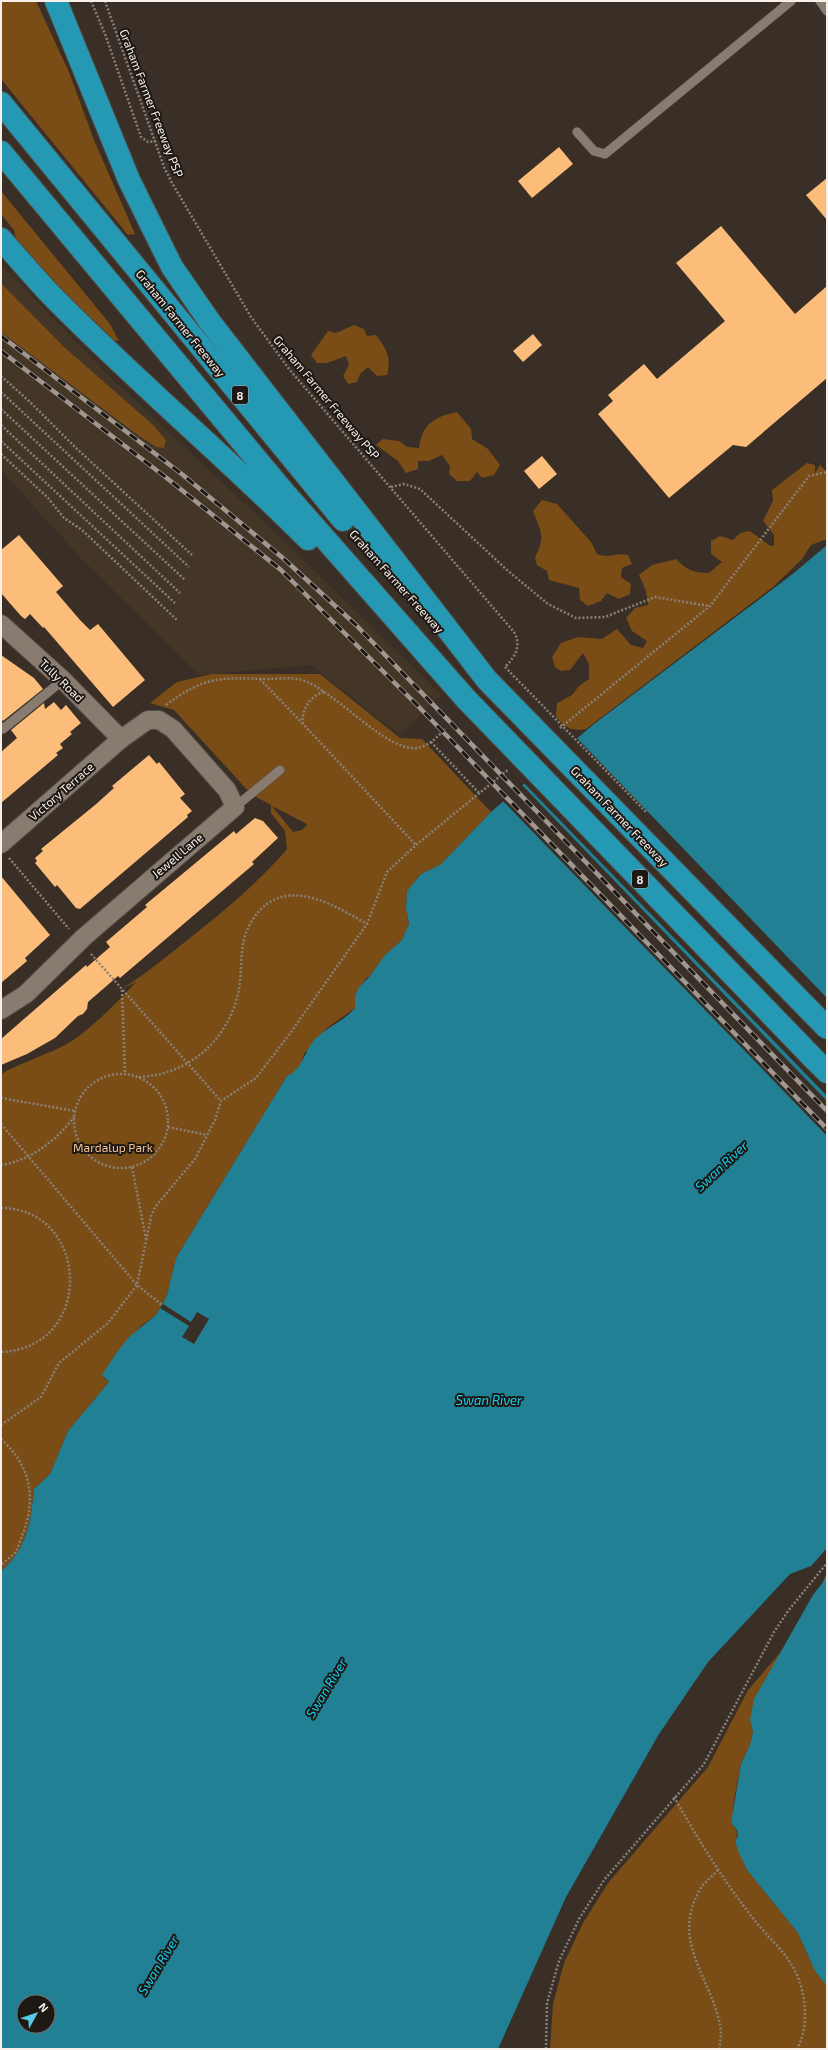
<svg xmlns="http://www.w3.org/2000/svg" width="828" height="2050" viewBox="0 0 828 2050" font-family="'Exo 2',sans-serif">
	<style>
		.built { fill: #443627 }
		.green { fill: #7a4c16; fill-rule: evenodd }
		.water { fill: #228095; fill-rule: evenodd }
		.pier { fill: #392f26 }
		.building { fill: #fcbc7a }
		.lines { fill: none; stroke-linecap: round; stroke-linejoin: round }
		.lane-casing { stroke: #544b44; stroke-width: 10 }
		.street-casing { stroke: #544b44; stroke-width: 20 }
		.highway-casing { stroke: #544b44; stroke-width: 24 }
		.path { stroke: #898078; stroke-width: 2.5; stroke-dasharray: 2 2; stroke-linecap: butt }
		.lane { stroke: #887c71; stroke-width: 9 }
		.street { stroke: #887c71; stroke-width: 18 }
		.highway { stroke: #2599b3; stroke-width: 22 }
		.rail-casing { stroke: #a09890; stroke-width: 4.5 }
		.rail { stroke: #1d1814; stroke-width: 3; stroke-dasharray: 9; stroke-linecap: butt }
		.highway-bridge-casing { stroke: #544b44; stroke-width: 24; stroke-linecap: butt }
		.path-bridge { stroke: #898078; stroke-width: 2.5; stroke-dasharray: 2 2; stroke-linecap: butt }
		.highway-bridge { stroke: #2599b3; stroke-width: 22 }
		.labels { text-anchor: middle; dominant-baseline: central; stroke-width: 4; stroke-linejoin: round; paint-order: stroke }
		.shield { fill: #1d1814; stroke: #b6afaa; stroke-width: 1 }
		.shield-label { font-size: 11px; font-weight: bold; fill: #f7f0ea }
		.street-label { font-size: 12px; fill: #f7f0ea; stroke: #1d1814 }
		.park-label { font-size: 12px; fill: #f3c291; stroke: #1d1814 }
		.water-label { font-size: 13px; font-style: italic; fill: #0ed4f9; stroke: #1d1814 }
	</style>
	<rect width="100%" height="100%" fill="#392f26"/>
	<polygon class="built" points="1,265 113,380 276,533 441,695 400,735 311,665 199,675 80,557 1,470"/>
	<g class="green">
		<polygon points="1,1 36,1 69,72 94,140 135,234 128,235 1,79"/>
		<polygon points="1,191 110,324 119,341 111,340 99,332 17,244 14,230 1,214"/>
		<polygon points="1,283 63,346 153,425 166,440 164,448 156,447 135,433 1,332"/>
		<path d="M354,325L364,329L367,336L376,335C386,348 392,358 387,375L377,376L368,367L360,374L357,382L348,384L343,376L349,365L346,356L327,363H317L311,355L328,331L336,333Z"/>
		<path d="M457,412L471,429L472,439L488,449L500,465L494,475L482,478L477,472L470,481H457L449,474L450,466L442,455L429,461H418V469L406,473L398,461L376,445L383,439L399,441L407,447L419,448C422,424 434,417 457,412Z"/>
		<path d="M807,463L815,465V473L820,465L827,472V539L811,545L802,559L773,587L586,729C571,732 564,727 556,716L557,703L572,695L579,686L589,679V664L583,653L570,670L561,671L555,667L552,657L561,643L578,637L602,639L617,629L631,645L643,648L647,641L632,631L626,618L635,608L648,605L646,591L639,575L652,565L676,559C686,570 695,573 709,573L722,562L711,554V541L720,536L733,540L740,533L750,531L769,545L774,546V535L763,521L773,501L772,490Z"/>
		<path d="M542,500L557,504L591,542L597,554C610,559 615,552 628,555L632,564L622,568L621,577L631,584L630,594L619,599L607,593L601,601L588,606L580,600L579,588L549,580L547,571L537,565L535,557C546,536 541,533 533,511Z"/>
		<path d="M212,674H320L400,738L422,739L491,812L440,865L421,874L407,891L406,908L409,924L402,940L385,955L370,976L366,978L355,996V1008L327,1028L304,1054L301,1064L295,1072L287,1076L176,1258L167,1295L162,1305L156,1315L141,1326L117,1352L104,1378L109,1382L68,1431L50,1474L34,1489C31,1522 27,1549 1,1571V1074C22,1062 44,1056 65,1045C85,1035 121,999 136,982L122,989C148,972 171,953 195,934C227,908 260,881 287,849L285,831L271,813V805L251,794L174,710L150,703L177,682ZM272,806L307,824V825L302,830L293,832Z"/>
		<path d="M785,1647L767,1677L750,1720L753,1732L750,1745L741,1764L734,1800L732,1824C737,1830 739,1834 735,1841L747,1870L798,1933L815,1971L827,1986V2049H550L553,2004L564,1963L583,1923L608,1883L708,1767L748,1690Z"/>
	</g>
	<g class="water">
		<path d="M827,545V1548L811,1566L790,1574L708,1662L659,1734L566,1897L498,2049H1V1571C27,1549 31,1522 34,1489L50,1474L68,1431L109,1382L102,1375L117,1352L129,1337L156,1315L162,1305L167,1295L176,1258L287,1076C303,1069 304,1051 315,1039C327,1027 344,1021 355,1008V996L359,987L370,976L385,955L402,940L409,924L406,908L407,891L421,874L440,865L491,812L594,724L794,573ZM24,2002H48V2026H24Z"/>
		<polygon points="827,1572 827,1986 815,1971 798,1933 747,1870 739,1853 735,1841 738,1836 737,1830 732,1824 732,1817 741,1764 750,1745 753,1732 750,1720 754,1699 813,1595 823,1582"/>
	</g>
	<g class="pier">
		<polygon points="576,737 827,998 827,1096 523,782"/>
		<polygon points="521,784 827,1101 827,1136 502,800"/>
		<polygon points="163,1304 191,1322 197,1312 209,1319 194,1344 182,1337 189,1326 160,1308"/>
	</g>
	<g class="building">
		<polygon points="559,147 573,164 532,198 518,181"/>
		<polygon points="827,178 827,220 806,195"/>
		<polygon points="721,226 795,314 827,286 827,378 746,447 733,445 669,498 598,414 613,401 608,395 644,364 657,379 725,321 676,263"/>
		<polygon points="533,334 542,345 523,362 513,351"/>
		<polygon points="542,456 557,474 539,489 524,471"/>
		<polygon points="19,535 63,586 56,592 80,620 90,630 98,624 145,680 113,707 44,627 43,628 30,614 25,619 21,616 1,593 1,550"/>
		<polygon points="1,655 34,678 43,689 3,721 1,719"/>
		<polygon points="54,702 61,710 66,705 81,723 70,732 72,734 60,744 63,748 56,753 58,755 1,803 1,752 17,738 11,730 44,703 45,709"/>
		<polygon points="149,755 157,764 159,762 185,794 180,798 192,811 187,815 188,817 80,909 76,908 57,885 55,887 35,863 37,861 35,858 43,851 41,849 95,805 114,788 112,786"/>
		<polygon points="255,818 263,821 278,838 252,862 254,864 120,978 118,976 88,1002 87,1009 83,1014 78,1016 55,1038 27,1054 1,1065 1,1039 86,965 87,967 110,947 106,942 147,907 145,905 234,831 236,834"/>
		<polygon points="1,876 50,935 25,958 27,961 1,983"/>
	</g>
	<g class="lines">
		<defs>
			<g id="lane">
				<polyline points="820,1 827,11"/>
				<polyline points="577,132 594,151 605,154 791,1"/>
				<polyline points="1,727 3,729 63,680"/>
				<polyline points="235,807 280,770"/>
			</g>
			<g id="street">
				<polyline points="1,624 63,680 121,739"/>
				<polyline points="1,844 121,739 148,720 159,720 173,729 227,790 235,807 84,937 26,994 1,1010"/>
			</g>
			<g id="highway">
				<polyline points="56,1 129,180 172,267 210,322 487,680"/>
				<polyline points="1,103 343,520"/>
				<polyline points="1,152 283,491 466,699"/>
				<path d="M1,239C19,259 37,281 56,300C137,382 226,457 308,539"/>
				<polyline points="814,1059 827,1072"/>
			</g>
		</defs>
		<use href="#lane" class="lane-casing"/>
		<use href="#street" class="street-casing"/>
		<use href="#highway" class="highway-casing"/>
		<g class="path">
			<polyline points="91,1 105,34 141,137 148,142 156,141"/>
			<path d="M105,1L164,167L172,183L251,317L289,369L514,632C522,646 515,657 505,667"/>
			<polyline points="1,376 30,402 76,448 192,555"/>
			<polyline points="1,392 189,567"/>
			<polyline points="1,409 185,580"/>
			<polyline points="1,425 180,593"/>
			<polyline points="1,441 175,603"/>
			<polyline points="1,454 48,498 64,518 82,530 177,620"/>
			<polyline points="391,487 404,484 420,489 507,570 548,604 576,618 605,617 655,597 709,606"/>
			<polyline points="260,679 302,723"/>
			<path d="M324,692C311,695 300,711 303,724L416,845"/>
			<path d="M166,705C206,675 221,678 269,679C279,679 292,677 302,680C334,689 391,758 421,747C431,744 438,736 445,729"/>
			<polyline points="560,728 710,606 809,476 827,472"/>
			<polyline points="431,742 479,793"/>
			<polyline points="9,858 69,929"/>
			<polyline points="91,954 221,1101"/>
			<polyline points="122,990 125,1074"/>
			<circle cx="121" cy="1121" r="47"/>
			<path d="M139,1077C188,1075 227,1041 238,994C242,976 240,957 244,939C247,928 253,917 262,908C293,879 337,907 367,924"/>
			<polyline points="1,1098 75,1111"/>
			<polyline points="1,1124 137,1285 162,1305"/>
			<polyline points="168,1127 207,1135"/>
			<path d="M1,1165C31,1160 56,1141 74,1117"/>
			<polyline points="132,1167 146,1239"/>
			<path d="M1,1208C90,1208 96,1348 1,1352"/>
			<polyline points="1,1425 41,1397 59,1363 108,1323 137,1285 151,1217 155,1207 195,1159 215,1120 221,1101 256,1078 291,1032 367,924 387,872 416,845 509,769"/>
			<path d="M1,1439C31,1466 37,1499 22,1536C20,1541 18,1548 15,1553C11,1557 5,1561 1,1565"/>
			<path d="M674,1797C699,1841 725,1883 756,1922C768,1937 783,1950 793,1967C806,1989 810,2026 797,2049"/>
			<path d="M718,1870C712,1877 703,1883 699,1891C670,1944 714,1980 721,2031C721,2036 720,2043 719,2049"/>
			<polyline points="546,2049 547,2003 559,1961 579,1919 604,1880 704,1764 774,1632 788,1611 827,1563"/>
		</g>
		<use href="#lane" class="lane"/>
		<use href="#street" class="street"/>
		<use href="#highway" class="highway"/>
		<defs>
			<g id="rail">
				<polyline points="1,336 183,475 284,559 356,625 827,1111"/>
				<polyline points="1,351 168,479 281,570 418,706 827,1129"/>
			</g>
		</defs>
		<use href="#rail" class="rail-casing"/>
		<use href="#rail" class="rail"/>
		<defs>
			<g id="highway-bridge">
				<polyline points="487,680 827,1028"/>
				<polyline points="466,699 814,1059"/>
			</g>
		</defs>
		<use href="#highway-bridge" class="highway-bridge-casing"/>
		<polyline class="path-bridge" points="505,667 647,813"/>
		<use href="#highway-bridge" class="highway-bridge"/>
	</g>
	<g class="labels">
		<g class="shield">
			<rect x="232" y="386" width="16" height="18" rx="3"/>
			<rect x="632" y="870" width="16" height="18" rx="3"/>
		</g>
		<g class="shield-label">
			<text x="240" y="395">8</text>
			<text x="640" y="879">8</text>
		</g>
		<g class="street-label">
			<text transform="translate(152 103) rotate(69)">Graham Farmer Freeway PSP</text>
			<text transform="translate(181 323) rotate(51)">Graham Farmer Freeway</text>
			<text transform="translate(327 397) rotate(50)">Graham Farmer Freeway PSP</text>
			<text transform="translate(397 581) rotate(48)">Graham Farmer Freeway</text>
			<text transform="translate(62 680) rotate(44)">Tully Road</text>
			<text transform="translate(61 791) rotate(-41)">Victory Terrace</text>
			<text transform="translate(620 816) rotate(46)">Graham Farmer Freeway</text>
			<text transform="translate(177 855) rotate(-40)">Jewell Lane</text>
		</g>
		<g class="park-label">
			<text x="113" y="1147">Mardalup Park</text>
		</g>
		<g class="water-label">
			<text transform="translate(721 1166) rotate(-43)">Swan River</text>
			<text x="489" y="1400">Swan River</text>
			<text transform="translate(326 1688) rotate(-59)">Swan River</text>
			<text transform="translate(158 1965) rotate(-59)">Swan River</text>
		</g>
	</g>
	<rect width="828" height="2050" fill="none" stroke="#f7f0ea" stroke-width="4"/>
	<g transform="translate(36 2014) rotate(50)"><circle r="19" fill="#1d1814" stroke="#746e6a"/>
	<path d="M0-3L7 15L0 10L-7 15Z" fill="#59c8e4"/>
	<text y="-6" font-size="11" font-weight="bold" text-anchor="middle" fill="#f7f0ea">N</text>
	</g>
</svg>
